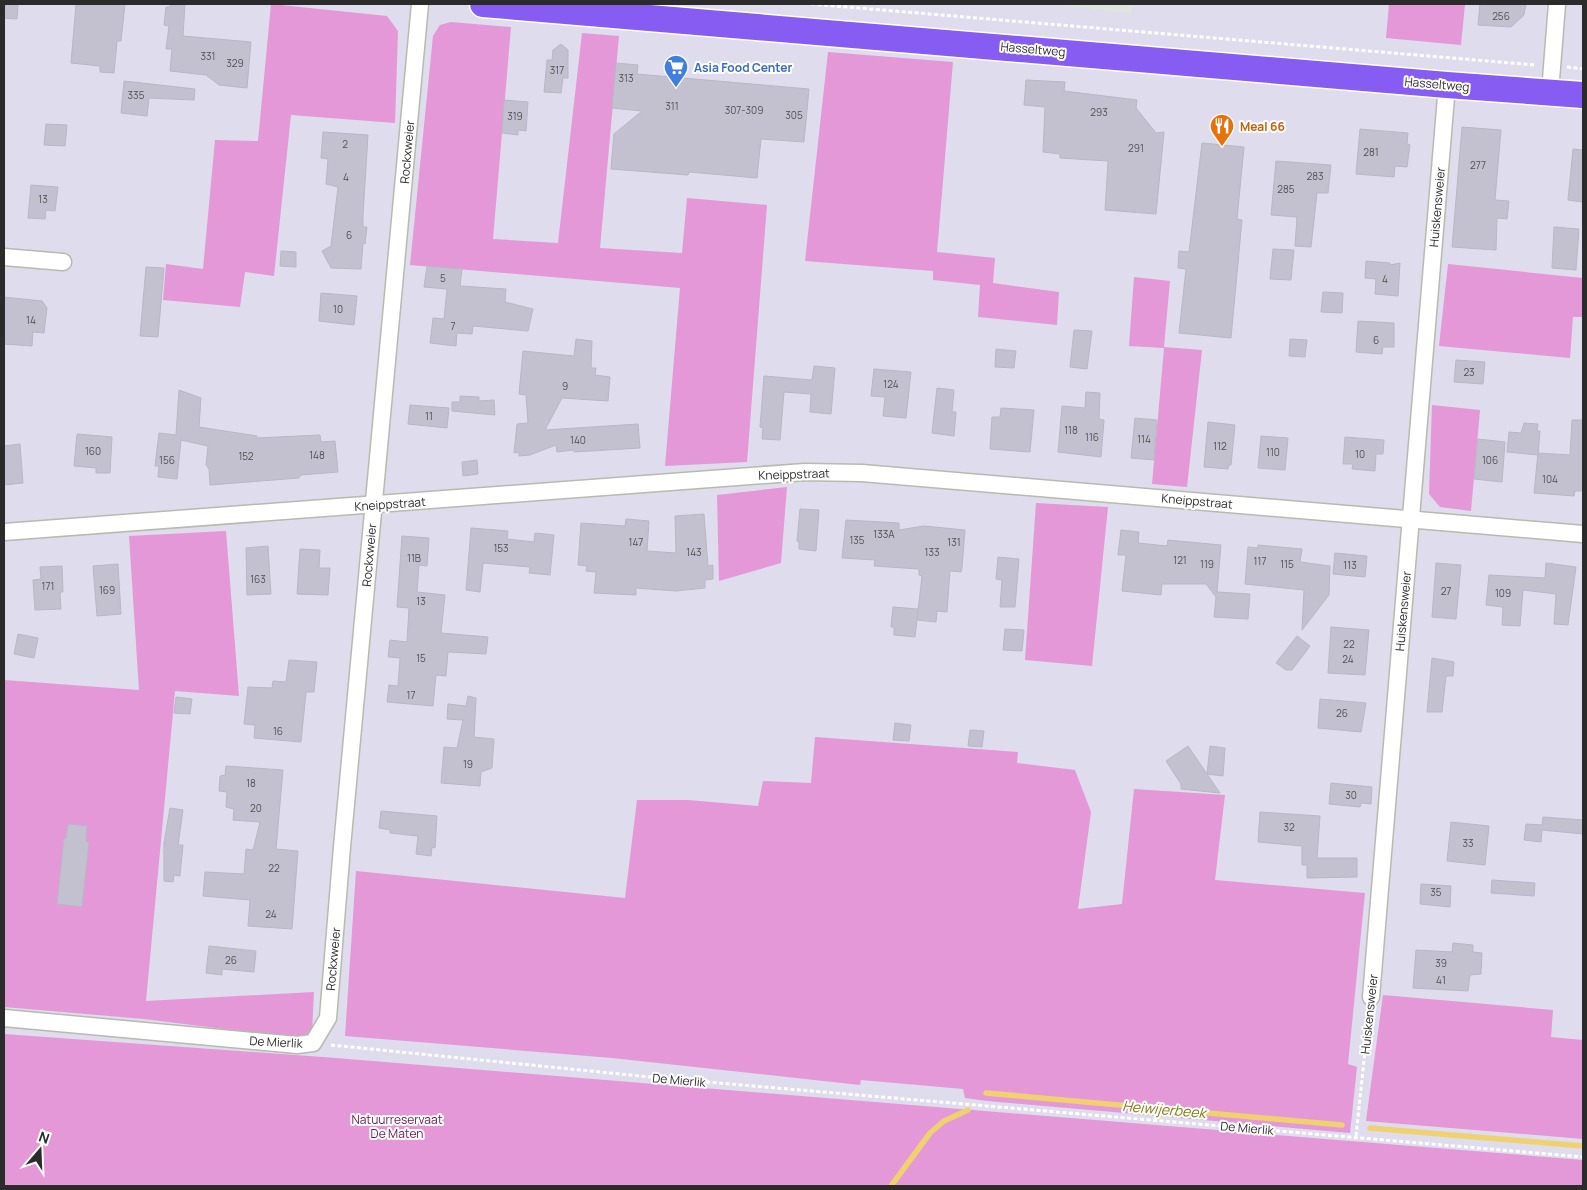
<svg xmlns="http://www.w3.org/2000/svg" width="1587" height="1190" viewBox="0 0 1587 1190" font-family="Manrope,sans-serif">
	<style>
		.industrial { fill: #dfe5dd }
		.green { fill: #e498d7 }
		.lines { fill: none; stroke-linecap: round; stroke-linejoin: round }
		.stream { stroke: #efd26f; stroke-width: 5.5 }
		.building { fill: #c3c1cf; stroke: #b9b6c8 }
		.minor-casing { stroke: #b7bbad; stroke-width: 19 }
		.primary-casing { stroke: #fff; stroke-width: 29 }
		.path { stroke: #fff; stroke-width: 3; stroke-dasharray: 4 2.5; stroke-linecap: butt }
		.minor { stroke: #fff; stroke-width: 16 }
		.primary { stroke: #865cf2; stroke-width: 26 }
		.labels { text-anchor: middle; dominant-baseline: central; stroke-width: 4; stroke-linejoin: round; paint-order: stroke }
		.number-label { font-size: 10px; fill: #515054 }
		.street-label { font-size: 12px; fill: #2b2b2b; stroke: #fff }
		.shop-label { font-size: 12px; font-weight: bold; fill: #366cbe; stroke: #fff; text-anchor: start }
		.food-label { font-size: 12px; font-weight: bold; fill: #c56008; stroke: #fff; text-anchor: start }
		.park-label { font-size: 12px; fill: #691a51; stroke: #fff }
		.water-label { font-size: 14px; font-style: italic; fill: #88760d; stroke: #fff }
	</style>
	<rect width="100%" height="100%" fill="#dedced"/>
	<polygon class="industrial" points="1044,4 1132,4 1131,13"/>
	<g class="green">
		<polygon points="271,4 387,16 398,31 395,123 291,115 274,276 245,272 240,307 163,300 166,264 203,269 215,140 258,141"/>
		<polygon points="1389,4 1465,4 1461,45 1386,38"/>
		<polygon points="451,22 511,27 493,239 558,243 582,33 619,36 600,248 682,253 687,198 767,205 747,462 665,466 680,288 410,265 433,36 440,25"/>
		<polygon points="828,52 953,62 937,252 995,258 993,283 1059,292 1057,325 978,317 980,285 933,280 933,271 805,261"/>
		<polygon points="1448,264 1583,278 1583,317 1573,317 1570,358 1439,346"/>
		<polygon points="1134,277 1170,281 1164,347 1202,350 1187,487 1152,484 1164,348 1129,346"/>
		<polygon points="1432,405 1480,410 1471,511 1440,507 1429,494"/>
		<polygon points="787,487 781,563 719,581 717,495"/>
		<polygon points="1036,503 1108,507 1092,666 1025,660"/>
		<polygon points="226,531 239,696 175,691 146,1001 314,992 312,1033 296,1038 144,1019 4,1007 4,680 139,690 129,536"/>
		<polygon points="815,737 1018,752 1017,763 1075,770 1091,812 1078,909 1122,904 1134,789 1225,795 1215,880 1365,893 1348,1064 1357,1067 1350,1133 987,1101 965,1098 963,1089 861,1080 860,1085 612,1058 345,1036 356,871 625,898 637,800 688,800 758,806 763,781 811,783"/>
		<polygon points="1383,995 1553,1010 1551,1037 1583,1040 1583,1139 1366,1121"/>
		<polygon points="4,1034 336,1058 1583,1160 1583,1186 4,1186"/>
	</g>
	<g class="lines">
		<g class="stream">
			<polyline points="986,1093 1342,1125"/>
			<polyline points="1370,1128 1583,1146"/>
			<polyline points="891,1186 930,1133 944,1121 968,1110"/>
		</g>
	</g>
	<g class="building">
		<polygon points="4,4 18,4 17,19 4,18"/>
		<polygon points="76,4 125,4 121,41 117,41 114,73 100,72 100,66 71,63"/>
		<polygon points="170,4 185,4 183,36 251,42 247,88 219,85 206,75 170,71 172,49 166,49 169,26 164,25 166,7 170,7"/>
		<polygon points="1480,4 1526,4 1524,15 1511,27 1478,25"/>
		<polygon points="561,44 568,50 568,78 563,78 561,93 544,92 547,60 552,60 553,50"/>
		<polygon points="616,63 638,65 637,74 809,89 804,142 761,139 757,178 689,172 688,175 611,169 614,134 642,111 612,108"/>
		<polygon points="1026,80 1065,82 1064,91 1137,100 1136,108 1156,133 1164,132 1156,214 1105,210 1108,161 1060,158 1060,154 1043,152 1045,107 1024,105"/>
		<polygon points="124,81 195,89 194,100 149,98 147,116 121,113"/>
		<polygon points="504,100 528,102 526,131 518,130 518,135 502,133"/>
		<polygon points="46,124 67,125 65,146 44,145"/>
		<polygon points="1462,127 1501,130 1495,200 1509,201 1507,219 1497,218 1496,250 1452,247"/>
		<polygon points="1360,129 1408,133 1407,144 1410,145 1407,167 1395,166 1394,177 1356,174"/>
		<polygon points="323,132 368,135 363,215 363,227 367,227 365,244 363,243 361,269 331,268 322,251 331,246 338,187 326,184 328,159 321,158"/>
		<polygon points="1202,143 1244,147 1237,219 1242,220 1231,338 1179,333 1186,269 1178,268 1179,251 1189,252"/>
		<polygon points="1573,149 1583,150 1583,202 1568,200"/>
		<polygon points="1276,161 1331,165 1328,193 1317,193 1311,247 1295,246 1297,217 1271,215"/>
		<polygon points="31,185 58,187 55,211 46,210 45,219 28,218"/>
		<polygon points="1554,227 1579,229 1576,270 1552,268"/>
		<polygon points="1273,249 1294,250 1291,280 1270,279"/>
		<polygon points="281,251 296,252 296,267 280,266"/>
		<polygon points="1366,261 1390,263 1390,265 1400,263 1398,296 1375,294 1376,279 1365,278"/>
		<polygon points="427,266 462,269 460,286 506,289 505,302 533,309 528,331 473,326 472,334 457,333 456,346 430,343 433,318 444,319 447,289 424,287"/>
		<polygon points="146,267 164,268 158,337 140,336"/>
		<polygon points="1323,292 1343,293 1342,313 1321,312"/>
		<polygon points="321,293 357,296 354,325 319,321"/>
		<polygon points="4,297 42,301 47,308 44,333 33,332 32,346 4,344"/>
		<polygon points="1358,321 1394,323 1394,347 1383,347 1382,354 1356,352"/>
		<polygon points="1074,330 1092,331 1087,369 1070,367"/>
		<polygon points="576,339 592,341 591,368 596,368 595,375 610,377 608,401 562,398 545,430 638,424 640,448 574,452 574,450 557,452 556,445 530,455 519,456 519,452 514,453 517,424 528,423 526,395 519,394 523,351 574,356"/>
		<polygon points="1290,339 1307,340 1305,357 1289,356"/>
		<polygon points="996,349 1016,351 1014,368 995,367"/>
		<polygon points="1456,360 1485,362 1483,384 1454,382"/>
		<polygon points="814,366 835,368 831,414 810,412 811,394 784,392 780,440 762,439 763,428 760,427 764,376 812,380"/>
		<polygon points="874,369 911,372 906,418 883,416 885,397 871,396"/>
		<polygon points="937,388 954,390 952,412 956,412 954,436 932,433"/>
		<polygon points="179,390 201,398 199,427 257,436 256,438 320,435 321,442 335,441 338,472 301,475 299,478 210,485 209,469 206,465 208,446 181,440 177,479 158,477 159,466 155,466 159,433 176,435"/>
		<polygon points="1086,392 1100,393 1099,419 1104,420 1101,457 1058,452 1062,406 1085,408"/>
		<polygon points="460,396 479,397 479,401 494,400 495,415 452,411 452,402 460,402"/>
		<polygon points="410,405 449,408 447,428 408,424"/>
		<polygon points="1001,408 1034,410 1030,452 990,449 992,417 1000,417"/>
		<polygon points="1135,418 1157,420 1154,460 1131,458"/>
		<polygon points="1572,420 1583,420 1583,489 1581,491 1575,491 1574,496 1534,493 1538,453 1570,455"/>
		<polygon points="1208,422 1235,425 1231,465 1229,465 1228,469 1204,467"/>
		<polygon points="1524,423 1538,424 1537,431 1540,431 1538,455 1507,452 1509,432 1521,433"/>
		<polygon points="77,434 112,437 110,473 96,473 96,468 74,466"/>
		<polygon points="1261,436 1288,438 1285,470 1258,468"/>
		<polygon points="1345,437 1384,440 1383,454 1376,454 1375,471 1352,469 1353,464 1343,464"/>
		<polygon points="1478,439 1505,442 1502,482 1474,479"/>
		<polygon points="20,444 23,483 4,485 4,446"/>
		<polygon points="477,460 478,474 463,476 462,462"/>
		<polygon points="800,509 819,510 816,551 799,549 799,542 797,541"/>
		<polygon points="704,514 708,566 713,565 713,579 705,580 705,588 676,591 636,588 636,595 594,593 596,572 586,571 587,566 578,565 581,523 625,526 626,519 649,521 647,551 676,553 675,516"/>
		<polygon points="846,520 899,523 899,530 924,526 965,530 962,567 961,572 950,571 947,612 937,611 936,622 917,620 922,576 919,575 919,569 874,566 875,560 842,558"/>
		<polygon points="471,528 508,531 507,539 534,542 535,533 554,535 550,575 529,573 530,567 483,563 480,592 466,590"/>
		<polygon points="1121,530 1139,532 1138,543 1167,546 1168,540 1221,545 1217,592 1250,594 1248,619 1214,617 1216,597 1206,584 1162,584 1161,595 1122,591 1126,555 1118,555"/>
		<polygon points="402,536 429,538 427,566 419,565 417,592 445,595 441,633 488,637 486,654 448,652 446,676 436,675 433,706 387,702 389,685 398,686 400,658 388,657 390,640 407,642 409,608 397,607"/>
		<polygon points="1258,545 1302,549 1300,562 1330,566 1329,595 1302,630 1304,590 1245,584 1248,547 1258,548"/>
		<polygon points="268,546 271,594 247,595 246,548"/>
		<polygon points="300,549 320,550 319,568 330,568 328,595 297,594"/>
		<polygon points="1335,553 1367,556 1365,577 1333,574"/>
		<polygon points="998,557 1019,559 1015,607 1000,607 1002,580 996,579"/>
		<polygon points="1436,563 1461,565 1456,619 1432,617"/>
		<polygon points="1546,563 1576,567 1568,625 1554,624 1556,594 1523,590 1520,626 1502,625 1503,607 1486,605 1489,575 1545,578"/>
		<polygon points="118,564 121,614 97,616 93,566"/>
		<polygon points="62,566 63,592 60,592 61,609 35,610 33,580 41,579 40,567"/>
		<polygon points="893,607 918,609 915,637 894,635 894,627 891,627"/>
		<polygon points="1331,627 1369,630 1365,675 1328,673"/>
		<polygon points="1005,629 1024,630 1022,651 1003,650"/>
		<polygon points="18,634 38,638 34,658 14,654"/>
		<polygon points="1297,636 1310,646 1292,670 1286,670 1276,663"/>
		<polygon points="1432,658 1454,662 1453,676 1446,676 1442,712 1427,712"/>
		<polygon points="289,660 317,662 314,692 306,692 301,742 254,738 255,725 244,724 248,687 272,688 273,681 286,682"/>
		<polygon points="468,696 476,698 474,737 494,739 492,768 481,772 480,786 441,783 444,747 457,748 463,720 447,719 448,704 466,706"/>
		<polygon points="176,697 192,699 190,714 174,713"/>
		<polygon points="1320,699 1366,703 1361,732 1318,728"/>
		<polygon points="895,723 911,725 909,741 893,740"/>
		<polygon points="970,730 984,731 982,747 968,746"/>
		<polygon points="1188,746 1220,793 1181,789 1181,784 1166,761"/>
		<polygon points="1210,746 1225,748 1223,776 1207,774"/>
		<polygon points="226,766 283,770 276,849 298,851 292,929 248,926 250,900 203,896 205,872 244,874 246,849 253,850 260,822 233,820 234,809 226,807 227,792 219,791 220,776 225,775"/>
		<polygon points="1331,783 1372,787 1371,804 1361,803 1360,807 1329,804"/>
		<polygon points="170,808 183,810 178,845 183,845 180,876 174,875 173,882 164,881 164,843"/>
		<polygon points="381,811 437,816 435,848 432,847 431,856 416,854 418,836 390,833 390,830 379,828"/>
		<polygon points="1260,812 1320,816 1317,858 1357,858 1357,877 1307,878 1307,865 1302,865 1302,846 1258,842"/>
		<polygon points="1543,817 1583,820 1583,834 1542,830 1541,842 1524,840 1526,824 1542,825"/>
		<polygon points="1451,822 1489,826 1485,865 1447,861"/>
		<polygon points="68,824 87,826 86,842 89,842 82,907 57,904 64,838 66,838"/>
		<polygon points="1492,880 1535,883 1534,896 1491,893"/>
		<polygon points="1421,884 1451,886 1450,907 1420,904"/>
		<polygon points="1453,943 1473,945 1473,952 1482,953 1481,974 1470,975 1468,991 1413,988 1416,950 1452,952"/>
		<polygon points="209,946 256,951 254,972 222,969 222,975 206,973"/>
	</g>
	<g class="lines">
		<defs>
			<g id="minor">
				<polyline points="1550,92 1557,4"/>
				<polyline points="4,257 63,262"/>
				<polyline points="4,532 804,472 862,473 1583,534"/>
				<polyline points="1371,997 1447,85"/>
				<polyline points="4,1018 297,1045 313,1043 328,1018 342,847 420,4"/>
			</g>
			<polyline id="primary" points="483,4 1447,85 1583,95"/>
		</defs>
		<use href="#minor" class="minor-casing"/>
		<use href="#primary" class="primary-casing"/>
		<g class="path">
			<polyline points="811,4 1535,65"/>
			<polyline points="1567,67 1583,69"/>
			<polyline points="331,1045 660,1078 1583,1157"/>
			<polyline points="1356,1136 1369,1013"/>
		</g>
		<use href="#minor" class="minor"/>
		<use href="#primary" class="primary"/>
	</g>
	<defs>
		<symbol id="supermarket-pin" viewBox="-11 -11 22 30"><path d="M0 17L-7.5 6A9.5 9.5 0 1 1 7.5 6Z" fill="#3f7fe0" stroke="#fff"/><path d="M-6-5.5h2.5l.6 2H6L4.5 2H-2.5L-4.4-4H-6ZM-1.5 3.2a1.3 1.3 0 1 0 .1 0ZM3 3.2a1.3 1.3 0 1 0 .1 0Z" fill="#fff"/></symbol>
		<symbol id="restaurant-pin" viewBox="-11 -11 22 30"><path d="M0 17L-7.5 6A9.5 9.5 0 1 1 7.5 6Z" fill="#e8710a" stroke="#fff"/><path d="M-5-6h1v4h1v-4h1v4h1v-4h1v5L-1.5 .5V6h-2V.5L-5-1ZM5-6V6H3V1.5H1.5Q1.5-4 5-6Z" fill="#fff"/></symbol>
	</defs>
	<g fill-rule="evenodd">
		<use href="#supermarket-pin" x="662" y="53" width="28" height="38"/>
		<use href="#restaurant-pin" x="1208" y="112" width="28" height="38"/>
	</g>
	<g class="labels">
		<g class="number-label">
			<text x="1501" y="16">256</text>
			<text x="208" y="56">331</text>
			<text x="235" y="63">329</text>
			<text x="557" y="70">317</text>
			<text x="626" y="78">313</text>
			<text x="136" y="95">335</text>
			<text x="672" y="106">311</text>
			<text x="744" y="110">307-309</text>
			<text x="1099" y="112">293</text>
			<text x="794" y="115">305</text>
			<text x="515" y="116">319</text>
			<text x="345" y="144">2</text>
			<text x="1136" y="148">291</text>
			<text x="1371" y="152">281</text>
			<text x="1478" y="165">277</text>
			<text x="1315" y="176">283</text>
			<text x="346" y="177">4</text>
			<text x="1286" y="189">285</text>
			<text x="43" y="199">13</text>
			<text x="349" y="235">6</text>
			<text x="443" y="278">5</text>
			<text x="1385" y="279">4</text>
			<text x="338" y="309">10</text>
			<text x="31" y="320">14</text>
			<text x="453" y="326">7</text>
			<text x="1376" y="340">6</text>
			<text x="1469" y="372">23</text>
			<text x="891" y="384">124</text>
			<text x="565" y="386">9</text>
			<text x="429" y="416">11</text>
			<text x="1071" y="430">118</text>
			<text x="1092" y="437">116</text>
			<text x="1144" y="439">114</text>
			<text x="578" y="440">140</text>
			<text x="1220" y="446">112</text>
			<text x="93" y="451">160</text>
			<text x="1273" y="452">110</text>
			<text x="1360" y="454">10</text>
			<text x="317" y="455">148</text>
			<text x="246" y="456">152</text>
			<text x="167" y="460">156</text>
			<text x="1490" y="460">106</text>
			<text x="1550" y="479">104</text>
			<text x="884" y="534">133A</text>
			<text x="857" y="540">135</text>
			<text x="636" y="542">147</text>
			<text x="954" y="542">131</text>
			<text x="501" y="548">153</text>
			<text x="694" y="552">143</text>
			<text x="932" y="552">133</text>
			<text x="414" y="558">11B</text>
			<text x="1180" y="560">121</text>
			<text x="1260" y="561">117</text>
			<text x="1207" y="564">119</text>
			<text x="1287" y="564">115</text>
			<text x="1350" y="565">113</text>
			<text x="258" y="579">163</text>
			<text x="48" y="586">171</text>
			<text x="107" y="590">169</text>
			<text x="1446" y="591">27</text>
			<text x="1503" y="593">109</text>
			<text x="421" y="601">13</text>
			<text x="1349" y="644">22</text>
			<text x="421" y="658">15</text>
			<text x="1348" y="659">24</text>
			<text x="411" y="695">17</text>
			<text x="1342" y="713">26</text>
			<text x="278" y="731">16</text>
			<text x="468" y="764">19</text>
			<text x="251" y="783">18</text>
			<text x="1351" y="795">30</text>
			<text x="256" y="808">20</text>
			<text x="1289" y="827">32</text>
			<text x="1468" y="843">33</text>
			<text x="274" y="868">22</text>
			<text x="1436" y="892">35</text>
			<text x="271" y="914">24</text>
			<text x="231" y="960">26</text>
			<text x="1441" y="963">39</text>
			<text x="1441" y="980">41</text>
		</g>
		<g class="street-label">
			<text transform="translate(1033 49) rotate(5)">Hasseltweg</text>
			<text transform="translate(1437 84) rotate(5)">Hasseltweg</text>
			<text transform="translate(407 152) rotate(-85)">Rockxweier</text>
			<text transform="translate(1437 207) rotate(-85)">Huiskensweier</text>
			<text transform="translate(794 474) rotate(-2)">Kneippstraat</text>
			<text transform="translate(1197 501) rotate(5)">Kneippstraat</text>
			<text transform="translate(390 504) rotate(-4)">Kneippstraat</text>
			<text transform="translate(369 555) rotate(-85)">Rockxweier</text>
			<text transform="translate(1403 611) rotate(-85)">Huiskensweier</text>
			<text transform="translate(333 959) rotate(-85)">Rockxweier</text>
			<text transform="translate(1369 1014) rotate(-84)">Huiskensweier</text>
			<text transform="translate(276 1042) rotate(3)">De Mierlik</text>
			<text transform="translate(679 1080) rotate(5)">De Mierlik</text>
			<text transform="translate(1247 1128) rotate(5)">De Mierlik</text>
		</g>
		<g class="shop-label">
			<text x="694" y="67">Asia Food Center</text>
		</g>
		<g class="food-label">
			<text x="1240" y="126">Meal 66</text>
		</g>
		<g class="park-label">
			<text x="397" y="1119">Natuurreservaat<tspan x="397" dy="14">De Maten</tspan></text>
		</g>
		<g class="water-label">
			<text transform="translate(1164 1109) rotate(5)">Heiwijerbeek</text>
		</g>
	</g>
	<rect width="1587" height="1190" fill="none" stroke="#2b2b2b" stroke-width="10"/>
	<g transform="translate(40 1150) rotate(19)" stroke="#ffffff" stroke-width="4" paint-order="stroke">
	<path d="M0-4L9 19L0 12L-9 19Z" fill="#2b2b2b"/>
	<text y="-8" font-size="14" font-weight="bold" text-anchor="middle" fill="#2b2b2b">N</text>
	</g>
</svg>
